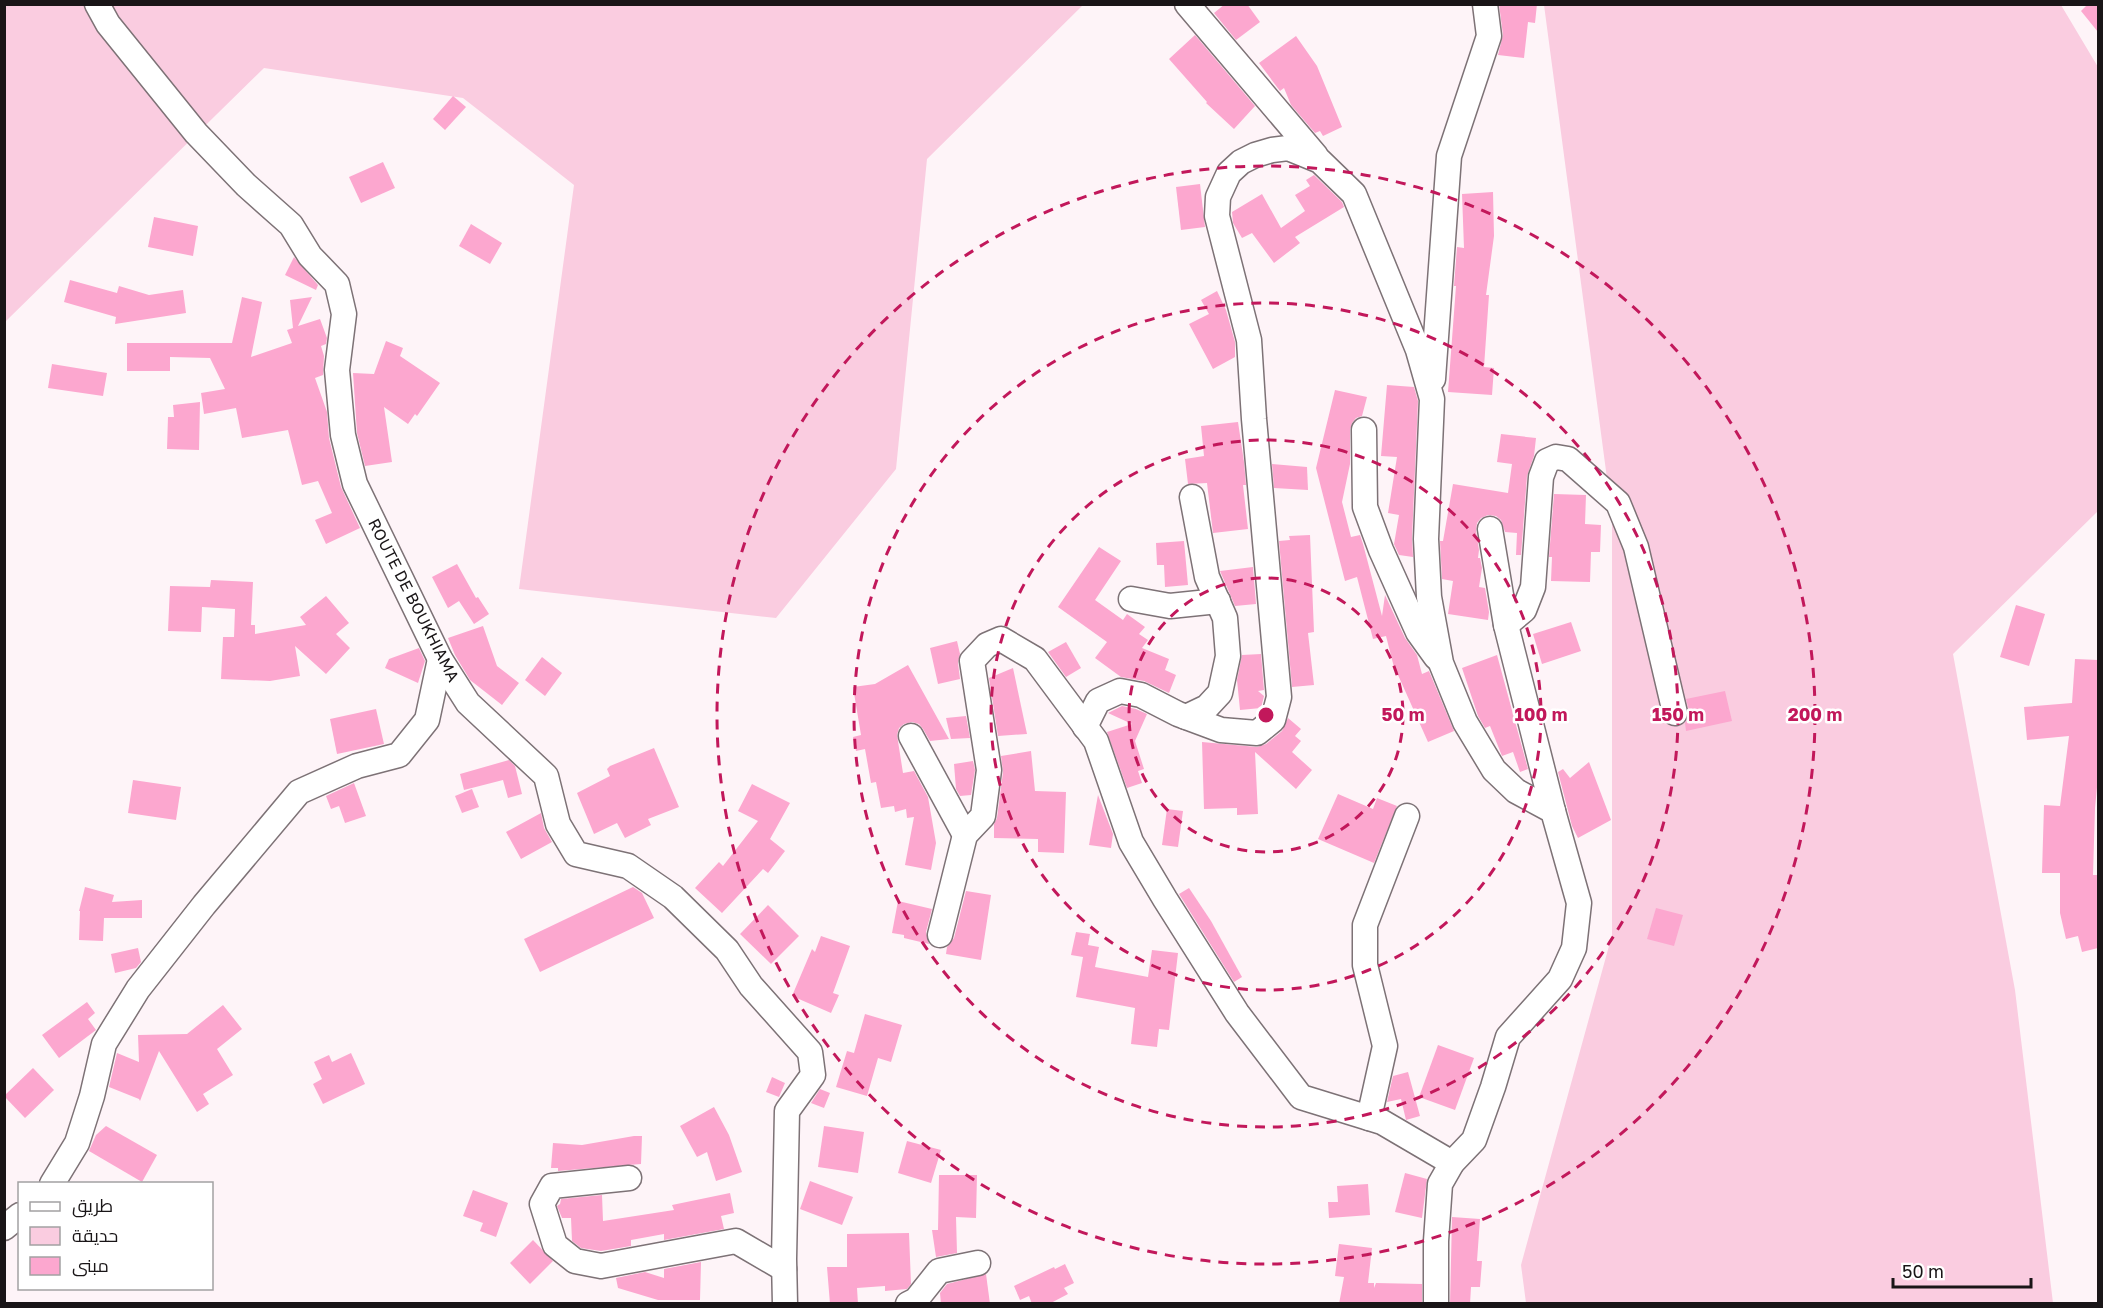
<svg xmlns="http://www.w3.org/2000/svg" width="2103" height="1308" viewBox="0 0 2103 1308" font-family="'Golos Text',Cairo,sans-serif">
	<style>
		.green { fill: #facce0 }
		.building { fill: #fca7cf }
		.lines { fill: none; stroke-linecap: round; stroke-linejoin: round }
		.minor-casing { stroke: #7d7276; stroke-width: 27 }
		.minor { stroke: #fff; stroke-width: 24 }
		.ring { fill: none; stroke: #c2185b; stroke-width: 3; stroke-dasharray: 10 8 }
		.labels { text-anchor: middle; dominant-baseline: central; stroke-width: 5; stroke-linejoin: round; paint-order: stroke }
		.street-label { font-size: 16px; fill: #191517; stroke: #fff }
		.centre { fill: #c2185b; stroke: #fff; stroke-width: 3 }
		.ring-label { font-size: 18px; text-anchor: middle; font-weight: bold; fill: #c2185b; stroke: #fff; stroke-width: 5; stroke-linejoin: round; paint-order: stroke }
	</style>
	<rect width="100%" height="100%" fill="#fef4f8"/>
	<g class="green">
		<polygon points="5,5 1083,5 927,159 896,469 776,618 519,589 574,185 463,98 264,68 5,322"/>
		<polygon points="1544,5 2061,5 2098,67 2098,511 1953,654 2015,990 2053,1303 1526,1303 1521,1265 1612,935 1612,516"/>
	</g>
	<g class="building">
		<polygon points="1225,4 1247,4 1260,22 1236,40 1214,13"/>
		<polygon points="1499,4 1537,4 1535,23 1528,22 1524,58 1498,55 1503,35"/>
		<polygon points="2088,4 2098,4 2098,32 2081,11"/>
		<polygon points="1195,35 1255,106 1234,129 1206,103 1207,102 1169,59"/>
		<polygon points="1296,36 1317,66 1342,127 1323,136 1320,131 1315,133 1291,105 1284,88 1280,91 1259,63"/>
		<polygon points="453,96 466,107 445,130 433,119"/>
		<polygon points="383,162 395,188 361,203 349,177"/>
		<polygon points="1314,175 1342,202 1344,207 1295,237 1300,243 1274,263 1252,233 1242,238 1233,223 1232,212 1262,194 1281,228 1305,211 1295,195 1310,186 1306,180"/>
		<polygon points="1200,184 1205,227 1181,230 1176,187"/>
		<polygon points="1493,192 1494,236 1486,295 1489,295 1484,367 1494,368 1492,395 1448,392 1456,286 1454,286 1457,247 1464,248 1462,194"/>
		<polygon points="154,217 198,226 193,256 148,247"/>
		<polygon points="471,224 502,243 490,264 459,246"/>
		<polygon points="294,257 318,285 316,290 285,275"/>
		<polygon points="70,280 117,293 119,286 149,295 183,290 186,313 115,324 116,317 64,302"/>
		<polygon points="1217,291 1226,310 1235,342 1235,357 1213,369 1189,324 1209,314 1201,300"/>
		<polygon points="242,297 262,302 251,357 292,343 287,330 293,328 290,300 312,297 298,326 320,319 327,338 326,344 321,346 324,356 323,375 315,378 327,412 329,438 341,487 360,528 326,544 315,520 332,513 318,481 302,485 288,430 242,438 236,408 204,414 201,393 225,389 210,358 170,357 170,371 127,371 127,343 232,343"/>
		<polygon points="386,341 403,348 400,356 440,383 417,416 415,414 408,424 384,407 392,462 365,466 357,433 353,373 374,374"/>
		<polygon points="52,364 107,373 103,396 48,388"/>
		<polygon points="1387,385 1414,387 1418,401 1412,538 1413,557 1399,555 1394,544 1399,515 1388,513 1397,457 1381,456"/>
		<polygon points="1335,390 1367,397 1362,416 1356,418 1352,423 1350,430 1350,464 1342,502 1351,537 1360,535 1363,544 1382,616 1385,595 1405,638 1417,655 1422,674 1429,671 1454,731 1428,742 1398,675 1396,675 1386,636 1373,639 1357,577 1345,581 1316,468"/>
		<polygon points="200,402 199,450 167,449 168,417 174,417 173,405"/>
		<polygon points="1238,422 1244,462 1246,485 1243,485 1248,529 1213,533 1207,483 1188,484 1185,459 1204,456 1201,426"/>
		<polygon points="1501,434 1536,438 1534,456 1527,476 1521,555 1516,555 1517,533 1505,532 1501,520 1496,516 1488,515 1481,518 1477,523 1476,531 1479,550 1478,558 1480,558 1482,568 1479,587 1485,588 1489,612 1488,620 1448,614 1453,581 1442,579 1440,541 1443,541 1453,484 1508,493 1512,464 1497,462"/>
		<polygon points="1272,464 1307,467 1308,490 1274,488"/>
		<polygon points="1554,494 1586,495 1585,524 1601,525 1600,552 1591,552 1590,582 1551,581 1552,557 1549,557"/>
		<polygon points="1310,535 1314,632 1308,633 1314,685 1292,687 1279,541 1290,540 1289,536"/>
		<polygon points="1184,541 1188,585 1165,587 1164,565 1157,565 1156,543"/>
		<polygon points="1099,547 1121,561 1095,600 1123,620 1127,614 1145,627 1139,634 1148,640 1142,648 1169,659 1165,670 1176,675 1169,693 1144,681 1121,677 1095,658 1107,642 1058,607"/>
		<polygon points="457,564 476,598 478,597 489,614 474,624 459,601 448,608 432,577"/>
		<polygon points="1253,567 1256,604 1235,606 1220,571"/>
		<polygon points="211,580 253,582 251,625 255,625 255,634 306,625 300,617 326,596 349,623 336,634 350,648 326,674 295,646 300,676 270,681 221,679 223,637 234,637 235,609 202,607 201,632 168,631 170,586 210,587"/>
		<polygon points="2016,605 2045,614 2029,666 2000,657"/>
		<polygon points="1571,622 1581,651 1542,664 1533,634"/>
		<polygon points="483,626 497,666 519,683 502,705 470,680 455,655 448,638"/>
		<polygon points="957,641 960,654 958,663 960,679 938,684 930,648"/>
		<polygon points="1066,642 1081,668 1066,677 1048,652"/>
		<polygon points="419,648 425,661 418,683 385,668 389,659"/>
		<polygon points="1261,654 1264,690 1258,691 1264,696 1261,708 1240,710 1237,680 1242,655"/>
		<polygon points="1497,655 1528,769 1520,772 1513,752 1502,756 1490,726 1485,728 1478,716 1462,668"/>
		<polygon points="542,657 562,673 545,696 525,680"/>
		<polygon points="2075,659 2098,660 2098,777 2095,808 2093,875 2098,875 2098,948 2082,952 2078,936 2066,939 2060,913 2060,873 2042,873 2044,805 2060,806 2069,736 2027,740 2024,707 2072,703"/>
		<polygon points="908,665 949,739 930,741 923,729 919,724 912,722 904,724 899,728 897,735 903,773 914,771 928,797 936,843 931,870 905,865 914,817 907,818 906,809 895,812 894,806 881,808 876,782 871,783 865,749 856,751 853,737 861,735 853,687 875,684"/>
		<polygon points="1013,668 1027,734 998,736 989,678"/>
		<polygon points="1725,691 1732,721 1686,731 1685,723 1688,718 1689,710 1686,699"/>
		<polygon points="1122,706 1136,709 1147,714 1135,741 1144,769 1138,771 1142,783 1127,788 1107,732 1132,724 1108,713"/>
		<polygon points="376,709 384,744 337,754 330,719"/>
		<polygon points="966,716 970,738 951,739 946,718"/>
		<polygon points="1288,718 1301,729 1295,736 1301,741 1292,752 1312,770 1296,789 1255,752 1258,814 1237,815 1237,808 1204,809 1202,742 1257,747 1266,744 1282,731"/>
		<polygon points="654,748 679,807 648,819 651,825 625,838 617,823 594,834 577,793 610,776 607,769 610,766"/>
		<polygon points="1031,751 1035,791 1066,792 1064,853 1038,852 1038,839 994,838 994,824 997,818 1003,772 1001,756"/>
		<polygon points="509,760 515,766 522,794 508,798 503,780 464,790 460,774"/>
		<polygon points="973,761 975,770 971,795 960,796 956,789 954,764"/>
		<polygon points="1589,762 1611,820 1578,838 1572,826 1558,772 1563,769 1570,778"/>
		<polygon points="133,780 181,787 176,820 128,813"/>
		<polygon points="354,783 366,816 345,823 339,806 331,809 326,796"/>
		<polygon points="752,784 790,803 770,839 785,851 768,873 763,869 722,913 695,888 719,862 723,866 758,821 738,811"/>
		<polygon points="472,789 479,807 462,813 455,796"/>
		<polygon points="1338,794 1373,809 1377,798 1397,806 1374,863 1318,839"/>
		<polygon points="1098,795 1113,834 1111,848 1089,845"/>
		<polygon points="1167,809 1183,811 1178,847 1162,845"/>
		<polygon points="541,813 544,828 552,842 521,859 506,832"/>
		<polygon points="85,887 114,895 112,902 142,900 142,918 104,918 103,941 79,940 80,911 79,911"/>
		<polygon points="633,887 642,893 654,918 540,972 524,939"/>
		<polygon points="1189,888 1211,921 1242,977 1234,982 1179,894"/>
		<polygon points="966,891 991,895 981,960 946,954 947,947 954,938"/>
		<polygon points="898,901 932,909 926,932 929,944 904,938 904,935 892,933"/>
		<polygon points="768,905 799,936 771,964 740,934"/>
		<polygon points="1656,908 1683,915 1674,946 1647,939"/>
		<polygon points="1076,932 1090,934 1088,945 1099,947 1095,967 1148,977 1152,950 1178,953 1169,1030 1159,1029 1157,1047 1131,1044 1135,1008 1076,997 1083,957 1071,955"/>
		<polygon points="821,936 850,946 833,993 839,995 831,1013 792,996 812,949 815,952"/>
		<polygon points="138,948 141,962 136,968 115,973 111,954"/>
		<polygon points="87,1002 95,1013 88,1019 96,1030 59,1058 42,1035"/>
		<polygon points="223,1005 242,1029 217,1049 233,1075 203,1094 209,1104 197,1112 159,1051 140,1101 139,1099 109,1087 117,1053 139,1062 138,1035 187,1034"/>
		<polygon points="865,1014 902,1025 891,1062 878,1058 867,1096 836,1087 847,1051 854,1053"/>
		<polygon points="1438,1045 1474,1058 1455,1110 1419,1097"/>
		<polygon points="351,1053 365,1084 323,1104 313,1084 322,1079 314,1062 329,1055 332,1062"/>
		<polygon points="33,1068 54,1090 25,1118 4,1096"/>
		<polygon points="1408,1072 1420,1116 1406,1120 1401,1099 1387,1102 1393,1076"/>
		<polygon points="772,1077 785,1083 779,1097 766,1092"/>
		<polygon points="820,1089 830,1093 824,1108 811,1103"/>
		<polygon points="714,1107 729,1135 742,1172 716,1181 707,1152 697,1157 680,1126"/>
		<polygon points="106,1126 157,1155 142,1182 89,1151 96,1135"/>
		<polygon points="824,1126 864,1132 858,1173 818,1167"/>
		<polygon points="634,1136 642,1136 641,1164 558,1171 558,1168 551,1168 553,1143 582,1145"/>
		<polygon points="907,1141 941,1150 931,1183 898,1173"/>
		<polygon points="1405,1173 1427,1179 1422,1218 1395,1212"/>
		<polygon points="939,1175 977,1175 976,1218 956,1217 957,1253 936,1257 932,1230 938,1230"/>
		<polygon points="810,1181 853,1197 842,1225 800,1209"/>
		<polygon points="1368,1184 1370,1215 1329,1218 1328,1202 1338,1202 1337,1186"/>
		<polygon points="473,1190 508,1203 496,1237 480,1231 483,1223 463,1216"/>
		<polygon points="730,1193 734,1213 721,1216 724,1229 664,1240 664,1234 631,1240 631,1246 601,1251 581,1248 572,1241 571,1218 562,1218 557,1206 560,1204 561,1199 602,1195 603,1221 674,1210 672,1205"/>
		<polygon points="1452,1217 1480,1219 1477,1261 1482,1261 1480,1287 1471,1287 1470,1304 1450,1304"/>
		<polygon points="909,1233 911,1284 907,1289 885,1291 885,1286 857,1288 858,1304 830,1304 827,1267 847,1267 847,1234"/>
		<polygon points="533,1240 553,1261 530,1284 510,1263"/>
		<polygon points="1339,1244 1372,1248 1368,1283 1374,1283 1374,1288 1376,1283 1422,1284 1422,1304 1339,1304 1344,1277 1335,1276"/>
		<polygon points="701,1262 700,1300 658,1300 618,1288 616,1278 645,1272 664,1278 664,1269"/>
		<polygon points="1065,1264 1074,1283 1064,1288 1068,1294 1049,1304 1032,1304 1029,1296 1020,1300 1014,1286 1054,1267 1055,1269"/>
		<polygon points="986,1274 990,1304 941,1304 940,1293 947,1284"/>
	</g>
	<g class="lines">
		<defs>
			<g id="minor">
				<polyline points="97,4 108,24 196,133 246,185 291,225 310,256 337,284 344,314 337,370 343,435 355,484 440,659 468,703 546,776 558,824 576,854 628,866 673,897 727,950 751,986 810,1052 813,1075 787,1111 784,1259 785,1304"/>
				<polyline points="1187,4 1316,156"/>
				<polyline points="1433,379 1449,156 1489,36 1485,4"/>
				<polyline points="1364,430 1365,507 1381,550 1418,632 1436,657"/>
				<polyline points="1490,529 1506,625 1553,811"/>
				<polyline points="1131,599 1170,606 1218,601"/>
				<polyline points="1506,625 1524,610 1533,587 1541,477 1547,461 1556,457 1568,459 1618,503 1636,547 1675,713"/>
				<polyline points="1186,717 1207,707 1220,693 1228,656 1225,618 1207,577 1192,497"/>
				<polyline points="1085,727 1098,701 1120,691 1141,695 1178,714 1221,730 1257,733 1273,720 1279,697 1254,419 1249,340 1217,216 1218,197 1229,173 1241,162 1255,155 1272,150 1288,148 1320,161 1354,194 1418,350 1432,399 1426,539 1429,597 1441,663 1465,722 1494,770 1516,791 1553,811 1579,903 1574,948 1560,979 1508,1037 1493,1087 1474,1140 1452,1163 1440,1184 1436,1241 1436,1304"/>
				<polyline points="911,736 965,835"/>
				<polyline points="940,935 965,835 983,816 989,770 972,661 987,645 1001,639 1035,659 1096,741 1131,842 1165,899 1237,1013 1301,1097 1382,1122 1452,1163"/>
				<polyline points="1369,1118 1385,1046 1365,965 1365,925 1407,816"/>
				<polyline points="629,1178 552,1186 542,1204 555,1245 575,1261 601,1266 736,1241 784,1269"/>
				<polyline points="52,1184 77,1143 92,1096 104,1044 138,989 204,905 299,792 357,766 399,755 427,720 440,659"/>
				<polyline points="4,1228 20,1215"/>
				<polyline points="908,1304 916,1300 939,1271 978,1263"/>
			</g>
		</defs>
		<use href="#minor" class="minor-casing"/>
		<use href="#minor" class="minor"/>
	</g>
	<g class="ring">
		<circle cx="1266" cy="715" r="137"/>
		<circle cx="1266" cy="715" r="275"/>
		<circle cx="1266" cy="715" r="412"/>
		<circle cx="1266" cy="715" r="549"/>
	</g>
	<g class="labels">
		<g class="street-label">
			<text transform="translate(414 600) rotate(63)">ROUTE DE BOUKHIAMA</text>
		</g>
	</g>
	<circle cx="1266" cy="715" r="9" class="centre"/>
	<g class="ring-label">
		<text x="1403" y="721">50 m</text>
		<text x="1541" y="721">100 m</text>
		<text x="1678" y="721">150 m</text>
		<text x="1815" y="721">200 m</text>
	</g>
	<rect width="2103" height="1308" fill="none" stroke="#191517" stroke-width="12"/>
	<rect x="18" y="1182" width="195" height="108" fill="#ffffff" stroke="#a3a1a2" stroke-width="1.5"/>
	<rect x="30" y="1202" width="30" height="9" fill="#ffffff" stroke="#a3a1a2" stroke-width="1.5"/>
	<text x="72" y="1212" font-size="18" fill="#191517">طريق</text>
	<rect x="30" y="1227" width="30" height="18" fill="#facce0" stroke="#a3a1a2" stroke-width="1.5"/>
	<text x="72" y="1242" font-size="18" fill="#191517">حديقة</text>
	<rect x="30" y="1257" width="30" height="18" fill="#fca7cf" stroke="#a3a1a2" stroke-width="1.5"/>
	<text x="72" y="1272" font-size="18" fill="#191517">مبنى</text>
	<path d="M1893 1278v9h138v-9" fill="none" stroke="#191517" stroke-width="3"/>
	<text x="1902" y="1278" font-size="18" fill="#191517" stroke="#ffffff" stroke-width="4.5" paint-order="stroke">50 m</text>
</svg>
